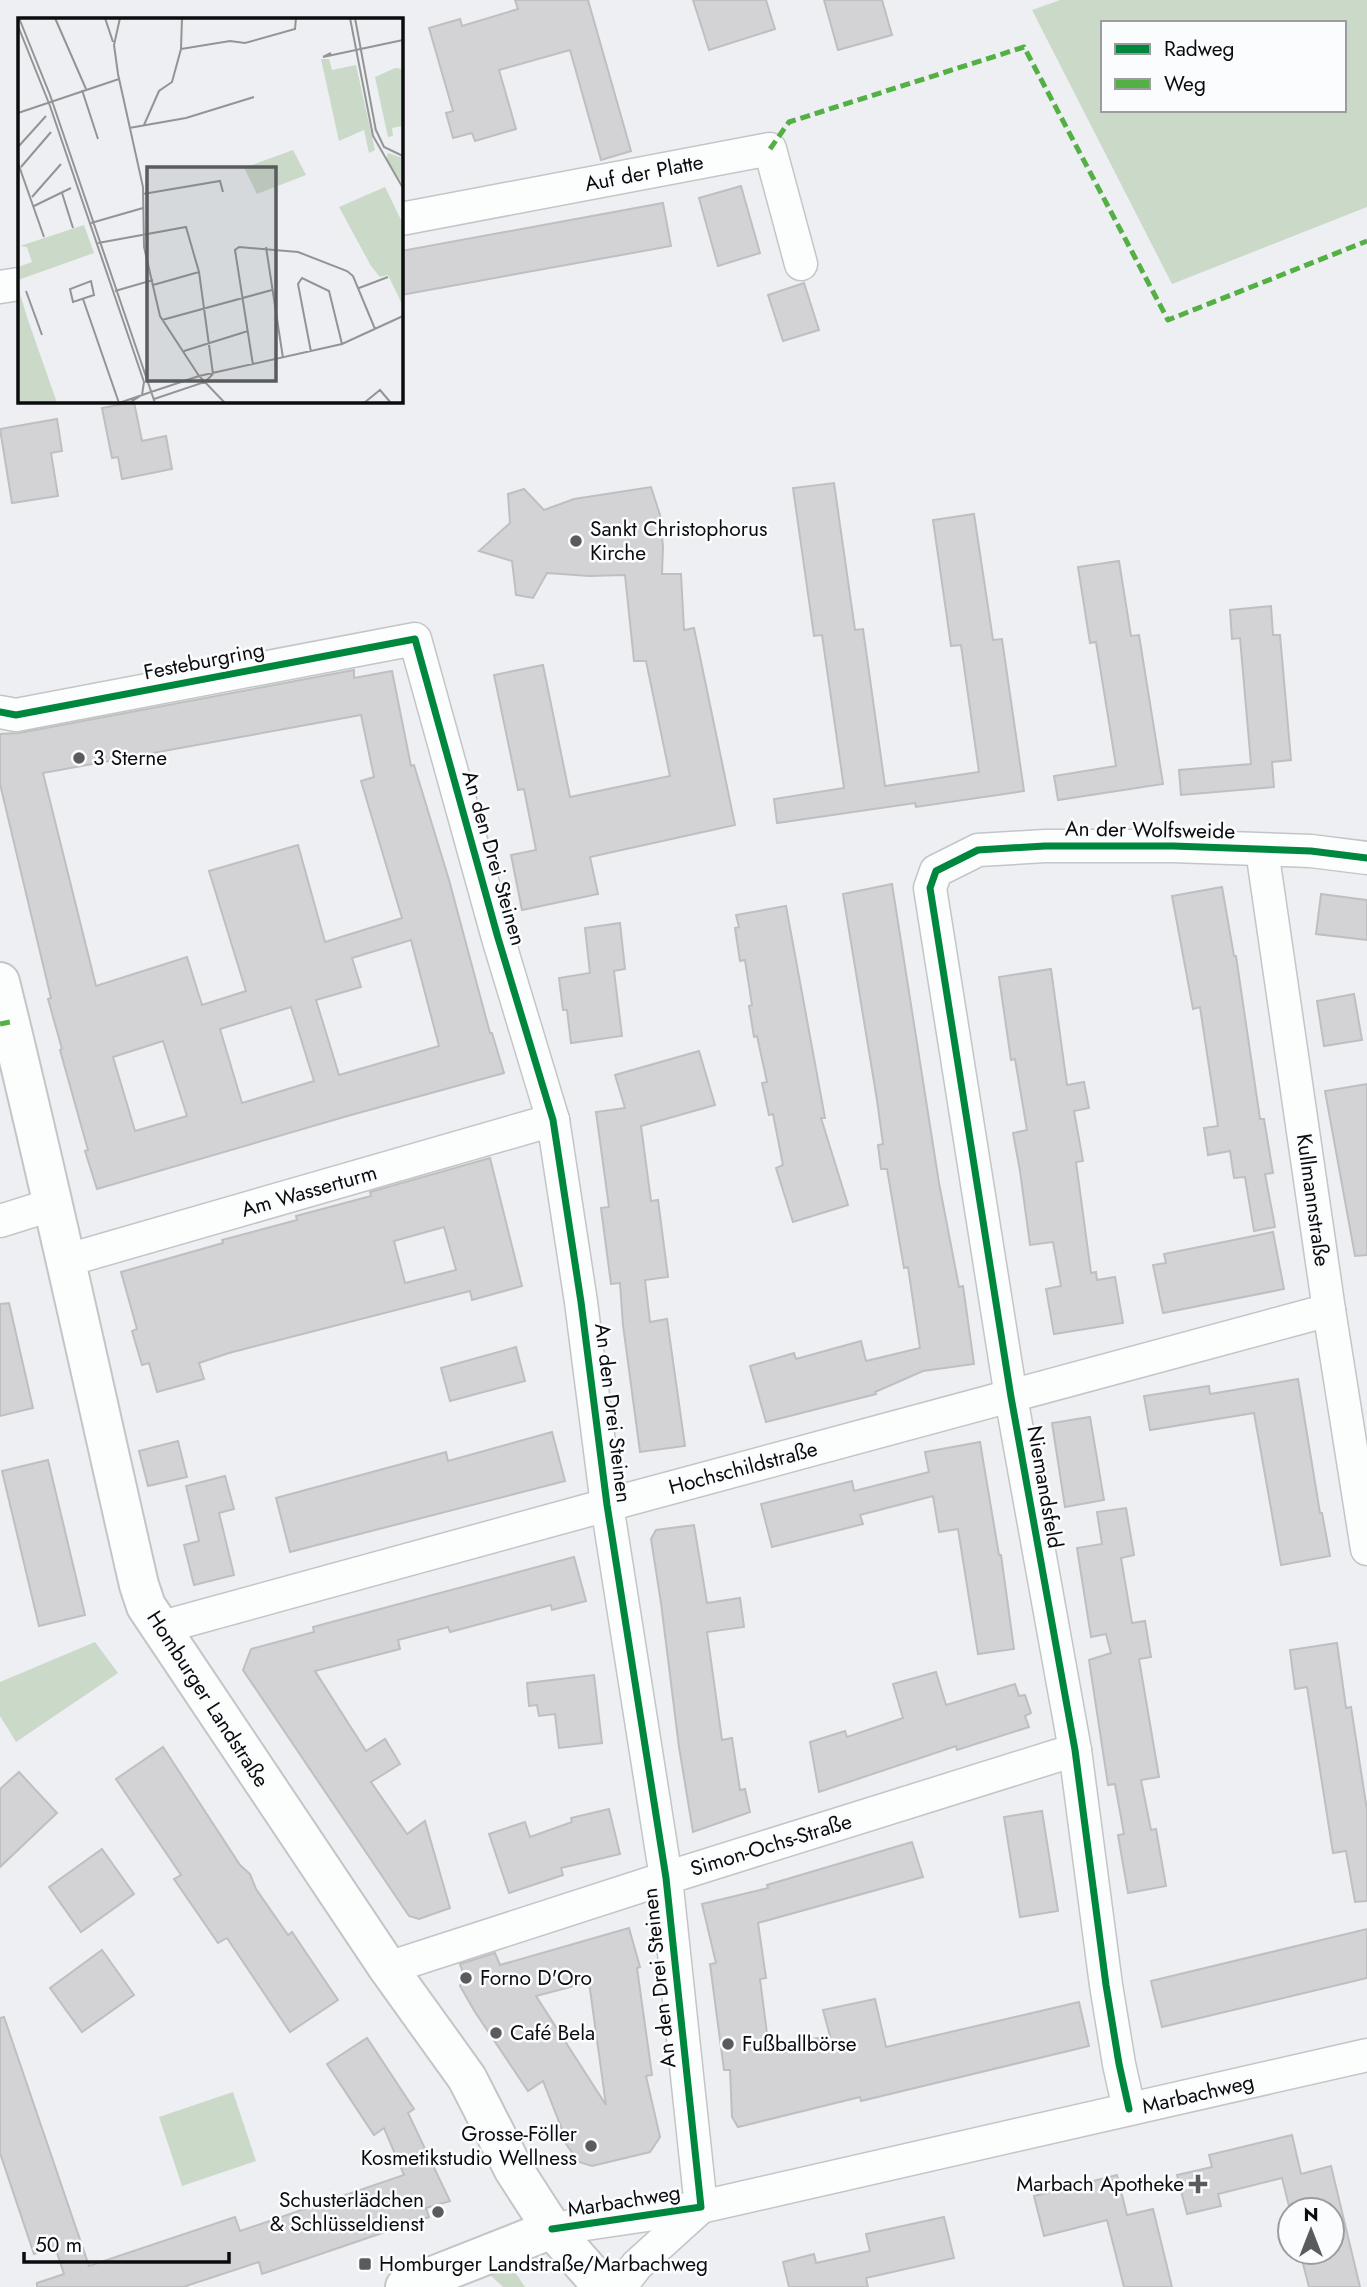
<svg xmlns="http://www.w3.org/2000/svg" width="1367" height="2287" viewBox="0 0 1367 2287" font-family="Jost,sans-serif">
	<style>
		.green { fill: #cbd9c9; fill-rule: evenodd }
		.building { fill: #d3d2d4; stroke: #bfbfc1; stroke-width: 2; fill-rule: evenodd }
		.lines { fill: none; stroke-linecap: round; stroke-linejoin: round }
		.minor-casing { stroke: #c3c5c7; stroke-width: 35 }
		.tertiary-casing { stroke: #c3c5c7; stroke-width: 42 }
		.minor { stroke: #fcfdfd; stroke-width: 32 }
		.tertiary { stroke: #fcfdfd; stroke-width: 38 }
		.quiet { stroke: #54b044; stroke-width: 5; stroke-dasharray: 10 5; stroke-linecap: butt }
		.cycleway-casing { stroke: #fbfcfe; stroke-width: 11 }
		.cycleway { stroke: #00873e; stroke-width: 7 }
		.poi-dot { fill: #5a5b5d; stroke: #fbfcfe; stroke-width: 2.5 }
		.labels { text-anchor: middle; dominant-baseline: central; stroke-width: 5; stroke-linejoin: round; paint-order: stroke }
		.street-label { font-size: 21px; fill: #0b0c0d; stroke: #fbfcfe }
		.poi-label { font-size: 21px; fill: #0b0c0d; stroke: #fbfcfe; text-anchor: start }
		.inset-road { fill: none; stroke: #939496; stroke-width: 2 }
		.view { fill: #5a5b5d; fill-opacity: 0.15; stroke: #5a5b5d; stroke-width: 3.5 }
		.inset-edge { fill: none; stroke: #0b0c0d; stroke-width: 3.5 }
	</style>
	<rect width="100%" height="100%" fill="#edeff2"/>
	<g class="green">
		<path d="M1060,0H1367V207L1172,284L1032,10ZM1103,23H1344V110H1103Z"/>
		<polygon points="95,1642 118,1673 16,1742 0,1716 0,1682"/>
		<polygon points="233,2092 256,2161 182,2186 159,2117"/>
		<polygon points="511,2266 525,2287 503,2287 489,2274"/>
	</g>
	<g class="building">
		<polygon points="515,0 588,0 631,151 601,160 570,50 499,70 516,129 475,141 472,133 453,138 446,113 453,111 429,28 460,19 462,26 518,9"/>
		<polygon points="693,0 766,0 775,29 709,50"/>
		<polygon points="824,0 882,0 892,35 838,50"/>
		<polygon points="741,186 760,253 718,266 699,198"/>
		<polygon points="663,203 671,246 401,295 401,251"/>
		<polygon points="804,283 819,330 783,341 768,295"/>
		<polygon points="134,402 142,441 166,436 172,469 122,479 118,457 112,458 102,408"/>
		<polygon points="57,419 62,451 51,453 58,496 12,503 0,429"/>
		<polygon points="834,483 855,630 863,629 885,786 979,772 961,645 951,646 933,520 974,514 993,640 1002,639 1024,791 916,807 915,803 777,823 774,799 844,788 822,635 814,636 793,488"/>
		<polygon points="651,487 660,515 663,547 662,574 681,574 684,630 694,628 735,825 590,857 598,894 522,910 511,855 536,850 524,789 518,790 494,675 543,665 570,797 670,776 646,661 634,661 625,575 589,576 547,573 533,598 516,595 512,561 479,551 510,523 508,494 524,489 544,510 574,499"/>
		<polygon points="1119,561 1131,636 1139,635 1163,784 1058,800 1054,776 1116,766 1096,642 1090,643 1078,567"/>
		<polygon points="1271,606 1273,635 1280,635 1291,760 1272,762 1274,787 1181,795 1179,770 1251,764 1240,638 1232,639 1230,610"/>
		<path d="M354,670V678L392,671L411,766L414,765L449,880L490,1033H492L504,1073L351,1115L97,1189L85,1151L88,1150L60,1050L62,1049L48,999L51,998L0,784V734L19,733ZM361,715L374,777L361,781L402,918L325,942L298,845L209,871L246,991L202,1005L187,957L96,986L43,773ZM411,940L439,1046L339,1075L316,1000L361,987L352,958ZM291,1007L314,1081L242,1103L220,1029ZM163,1041L187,1116L135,1131L113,1057Z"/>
		<polygon points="892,884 939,1183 959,1287 963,1286 974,1364 923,1371 875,1392 876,1394 766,1422 750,1366 794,1353 796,1359 861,1341 866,1361 920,1348 908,1267 904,1268 887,1169 881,1169 878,1145 883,1144 877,1100 843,894"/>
		<polygon points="1222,887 1234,956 1236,956 1260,1119 1264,1119 1273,1173 1265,1174 1275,1227 1254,1231 1245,1177 1234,1178 1230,1151 1208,1155 1204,1128 1218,1126 1200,1007 1193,1009 1172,896"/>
		<polygon points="1321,894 1367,900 1367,940 1316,934"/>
		<polygon points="786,906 825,1118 821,1118 848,1205 793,1222 776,1168 783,1165 773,1114 769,1115 762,1083 767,1082 757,1036 754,1037 749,1006 752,1005 745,960 740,961 735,928 739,927 736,915"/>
		<polygon points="620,923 625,969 614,971 622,1036 571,1043 567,1010 563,1010 559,978 590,973 585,928"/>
		<polygon points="1051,969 1067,1085 1084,1082 1089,1108 1074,1111 1083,1161 1076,1162 1091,1273 1096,1272 1097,1280 1115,1277 1123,1323 1054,1334 1046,1289 1061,1286 1053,1242 1030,1245 1020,1171 1013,1133 1027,1130 1015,1059 1011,1060 999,977"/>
		<polygon points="1354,994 1362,1040 1324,1046 1317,1001"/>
		<polygon points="699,1051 715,1105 641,1126 651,1201 658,1200 668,1277 645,1280 650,1322 667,1319 685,1446 640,1452 623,1325 620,1283 611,1284 601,1208 609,1207 596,1112 625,1108 615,1075"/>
		<polygon points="1367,1084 1367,1255 1355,1256 1325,1091"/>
		<path d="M490,1158L522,1286L472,1300L470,1291L229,1353L199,1363L204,1379L157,1392L149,1363L142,1365L132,1331L137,1329L121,1272L223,1243L222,1240L297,1220L296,1216L371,1196L370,1192ZM444,1227L456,1270L405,1283L394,1241Z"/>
		<polygon points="1273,1232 1284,1289 1163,1313 1153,1265 1166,1263 1164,1254"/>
		<polygon points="9,1303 33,1408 0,1416 0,1304"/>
		<polygon points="516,1347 525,1381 450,1401 441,1368"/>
		<polygon points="1298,1379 1320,1513 1322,1513 1330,1556 1281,1565 1254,1413 1150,1430 1144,1396 1209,1386 1210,1394"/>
		<polygon points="1090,1417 1104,1500 1065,1507 1052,1423"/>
		<polygon points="552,1432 565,1481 290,1552 276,1498 446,1452 448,1461"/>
		<polygon points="178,1441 187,1477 148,1486 139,1451"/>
		<polygon points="980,1442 999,1555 1001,1555 1014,1649 978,1654 958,1529 939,1532 933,1496 860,1515 863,1524 772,1547 761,1504 852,1481 854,1491 929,1472 925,1452"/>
		<polygon points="48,1460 85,1615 39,1626 2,1471"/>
		<polygon points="225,1476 234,1509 219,1513 234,1575 194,1585 184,1545 199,1541 186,1486"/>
		<polygon points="1126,1508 1134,1555 1121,1558 1132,1623 1145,1621 1151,1657 1139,1659 1159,1777 1141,1780 1151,1830 1156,1829 1166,1886 1128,1893 1118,1835 1124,1834 1115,1784 1108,1785 1089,1660 1111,1653 1106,1634 1091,1637 1077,1548 1102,1544 1097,1512"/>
		<polygon points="694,1525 707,1603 740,1598 744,1627 707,1632 722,1740 732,1738 740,1790 745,1789 750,1812 693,1832 679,1747 661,1603 651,1539 656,1530"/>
		<polygon points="574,1557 586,1601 552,1610 551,1605 450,1632 448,1627 398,1640 400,1649 315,1671 366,1751 385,1739 400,1764 371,1782 407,1834 425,1821 450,1908 419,1919 409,1916 243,1670 251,1649 314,1632 313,1627"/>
		<polygon points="1337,1643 1346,1708 1351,1707 1367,1810 1367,1901 1355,1902 1346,1851 1333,1853 1307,1687 1295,1689 1290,1650"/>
		<polygon points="936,1672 946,1705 1015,1684 1019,1696 1025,1695 1031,1713 1025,1716 1029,1727 957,1750 956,1746 819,1792 810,1742 845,1731 847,1737 903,1718 893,1684"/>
		<polygon points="594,1675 602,1743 559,1748 555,1714 539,1716 537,1705 529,1706 527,1683"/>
		<polygon points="163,1747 240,1865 250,1874 256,1889 288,1935 292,1932 338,2000 290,2032 227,1938 218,1943 174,1879 181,1875 116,1779"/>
		<polygon points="19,1772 57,1813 0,1867 0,1789"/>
		<polygon points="609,1809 620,1854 561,1868 563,1875 509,1893 489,1834 525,1822 530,1837 572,1822 571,1818"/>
		<polygon points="1042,1811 1058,1911 1020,1917 1004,1817"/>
		<polygon points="912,1842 923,1877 758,1923 766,1978 760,1979 768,2041 776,2039 776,2045 830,2036 823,2010 875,1999 886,2047 1079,2002 1089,2046 861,2101 860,2097 738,2127 732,2117 730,2070 724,2070 710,1964 716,1963 702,1904 768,1888 767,1885 777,1882"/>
		<polygon points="102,1849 134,1894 81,1932 49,1887"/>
		<path d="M629,1928L640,1967L637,1968L652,2075L646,2076L660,2137L650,2152L592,2166L579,2162L558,2133L563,2132L543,2081L528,2091L475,2012L460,1986L464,1976L460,1964L495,1953L500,1965ZM589,1982L606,2105L536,1996Z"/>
		<polygon points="1367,1929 1367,1978 1162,2027 1151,1981"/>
		<polygon points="102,1950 134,1995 82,2032 50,1988"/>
		<polygon points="4,2017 89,2266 235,2217 240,2231 404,2175 384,2128 374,2135 327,2064 367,2038 414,2109 408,2113 450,2201 426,2208 429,2217 262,2274 259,2262 183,2287 37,2287 37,2283 64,2274 55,2247 34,2254 0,2153 0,2018"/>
		<polygon points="1292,2135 1301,2174 1331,2166 1360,2287 1309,2287 1300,2252 1332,2252 1332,2210 1290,2210 1282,2178 1218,2194 1221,2206 1187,2214 1177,2175 1212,2167 1209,2155"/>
		<polygon points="1117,2175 1127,2215 1153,2209 1172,2287 1124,2287 1107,2220 1044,2236 1034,2196"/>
		<polygon points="944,2217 954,2258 866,2278 868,2287 789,2287 783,2262 814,2254 816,2263 870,2251 866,2234"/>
	</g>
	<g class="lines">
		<defs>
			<g id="minor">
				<polyline points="401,219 770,149 801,264"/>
				<polyline points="0,287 19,284"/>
				<polyline points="0,712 16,715 415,639 498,938 553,1120 581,1302 607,1505 666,1878 701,2207"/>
				<polyline points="1262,850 1329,1310 1367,1549"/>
				<polyline points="0,1221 54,1204"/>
				<polyline points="64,1261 553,1120"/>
				<polyline points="159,1628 607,1505 1329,1310"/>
				<polyline points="388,1968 666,1878 1075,1750"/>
				<polyline points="1129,2109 1119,2064 1106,1985 1075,1750 1011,1397 930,888 936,871 978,850 1045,846 1173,846 1311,851 1367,858"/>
				<polyline points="552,2229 701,2207 1367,2055"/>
				<polyline points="620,2287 637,2265 701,2207"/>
			</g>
			<g id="tertiary">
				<path d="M0,982C50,1183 93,1384 139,1585L146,1606L388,1968L467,2078L514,2170L552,2229L603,2287"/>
				<polyline points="405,2287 552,2229"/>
			</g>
		</defs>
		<use href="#minor" class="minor-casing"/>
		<use href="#tertiary" class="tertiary-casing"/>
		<use href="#minor" class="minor"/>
		<use href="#tertiary" class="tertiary"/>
		<g class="quiet">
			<polyline points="770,149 789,122 1024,47 1168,320 1367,241"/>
			<polyline points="0,1024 10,1022"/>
		</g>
		<defs>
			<g id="cycleway">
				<polyline points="0,712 16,715 415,639 498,938 553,1120 581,1302 607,1505 666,1878 701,2207 552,2229"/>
				<polyline points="1129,2109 1119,2064 1106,1985 1075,1750 1011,1397 930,888 936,871 978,850 1045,846 1173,846 1311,851 1367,858"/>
			</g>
		</defs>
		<use href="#cycleway" class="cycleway-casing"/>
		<use href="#cycleway" class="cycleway"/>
	</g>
	<g class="poi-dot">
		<circle cx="576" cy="541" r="7"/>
		<circle cx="79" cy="758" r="7"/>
		<circle cx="466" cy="1978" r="7"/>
		<circle cx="496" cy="2033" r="7"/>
		<circle cx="728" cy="2044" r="7"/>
		<circle cx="591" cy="2146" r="7"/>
		<path d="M1194.5 2173.5h7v7h7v7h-7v7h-7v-7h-7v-7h7z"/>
		<circle cx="438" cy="2212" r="7"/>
		<rect x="358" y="2257" width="14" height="14" rx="3.5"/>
	</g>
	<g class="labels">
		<g class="street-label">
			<text transform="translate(644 173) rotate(-11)">Auf der Platte</text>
			<text transform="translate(204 661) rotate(-11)">Festeburgring</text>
			<text transform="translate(1150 830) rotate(1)">An der Wolfsweide</text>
			<text transform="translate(494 858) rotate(74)">An den Drei Steinen</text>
			<text transform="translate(309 1191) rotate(-16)">Am Wasserturm</text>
			<text transform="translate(1313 1200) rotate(82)">Kullmannstraße</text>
			<text transform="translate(613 1413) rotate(83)">An den Drei Steinen</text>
			<text transform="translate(743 1468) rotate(-15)">Hochschildstraße</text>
			<text transform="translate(1045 1487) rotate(80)">Niemandsfeld</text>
			<text transform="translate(208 1699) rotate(57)">Homburger Landstraße</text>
			<text transform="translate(771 1845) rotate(-17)">Simon-Ochs-Straße</text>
			<text transform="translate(659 1978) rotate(-96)">An den Drei Steinen</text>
			<text transform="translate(1198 2094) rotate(-13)">Marbachweg</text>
			<text transform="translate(624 2201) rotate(-9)">Marbachweg</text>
		</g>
		<g class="poi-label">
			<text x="590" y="529">Sankt Christophorus<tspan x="590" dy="24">Kirche</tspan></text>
			<text x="93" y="758">3 Sterne</text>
			<text x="480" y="1978">Forno D'Oro</text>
			<text x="510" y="2033">Café Bela</text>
			<text x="742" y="2044">Fußballbörse</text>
			<text x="577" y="2134" text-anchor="end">Grosse-Föller<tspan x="577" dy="24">Kosmetikstudio Wellness</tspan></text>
			<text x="1184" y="2184" text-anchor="end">Marbach Apotheke</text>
			<text x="424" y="2200" text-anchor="end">Schusterlädchen<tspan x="424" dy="24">&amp; Schlüsseldienst</tspan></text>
			<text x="379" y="2264">Homburger Landstraße/Marbachweg</text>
		</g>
	</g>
	<g transform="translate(18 18)">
		<rect width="385" height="385" fill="#edeff2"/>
		<path d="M303,41H311L314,52L338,47L357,132L351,135L346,112L321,123ZM377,50L385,51V108L374,110L375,118L370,119L357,59ZM275,132L288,157L239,176L226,150ZM370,135L385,140V166L368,141ZM367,169L385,206V288L370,257L362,259L353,248L321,189ZM66,207L76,235L0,262V249L14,244L9,229L2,228ZM0,269L9,299L39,385H0Z" fill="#cbd9c9"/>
		<path class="inset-road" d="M1,0L32,77L137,385M37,0L68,71M87,0L95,24M102,0L96,27L100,56L125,169L126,229L142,298L181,358L207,385M332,0L355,118L385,170M337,0L358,113M0,8L32,88L126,364L124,377L111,385M163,31L212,23L227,25L277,11L278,0M313,35L305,39L385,22M64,72L80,121M0,95L101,61M126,107L141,73L154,64L163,31L164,0M111,110L168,100L236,79M357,110L366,129L385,138M0,129L28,98M0,145L26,219M3,149L33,114M44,175L55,210M125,176L202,163L205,174M14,179L43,146M16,188L53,170M73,205L125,190M80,225L168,209L181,254L195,356M248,229L265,340M73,263L76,277L55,284L52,271ZM135,267L181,254M341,270L370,259M8,273L24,317M97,273L135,262M65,281L101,385M144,302L254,272M166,333L230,313M293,334L280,266L284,260L311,273L324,326M235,347L217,232L221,229L280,234L329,253L335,258L357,311M133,374L181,358L324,326L385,298M136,381L187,364L195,356M101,385L133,374M346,385L362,372L373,385"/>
		<path class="view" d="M129,149H258V363H129Z"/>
		<rect width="385" height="385" class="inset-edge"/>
	</g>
	<rect x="1101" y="21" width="245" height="91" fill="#fbfcfe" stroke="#9b9c9e" stroke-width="2"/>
	<rect x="1115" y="44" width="35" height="10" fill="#00873e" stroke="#9b9c9e" stroke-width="2"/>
	<text x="1164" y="56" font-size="21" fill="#0b0c0d">Radweg</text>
	<rect x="1115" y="79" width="35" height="10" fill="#54b044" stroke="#9b9c9e" stroke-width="2"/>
	<text x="1164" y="91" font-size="21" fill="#0b0c0d">Weg</text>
	<g transform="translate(1311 2231)"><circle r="33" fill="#fbfcfe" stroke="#9b9c9e" stroke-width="2"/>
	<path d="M0-5L12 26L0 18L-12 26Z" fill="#5a5b5d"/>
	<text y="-10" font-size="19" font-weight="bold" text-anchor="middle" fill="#0b0c0d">N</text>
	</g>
	<path d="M24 2252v10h205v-10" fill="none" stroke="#0b0c0d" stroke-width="3.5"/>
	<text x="35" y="2252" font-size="21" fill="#0b0c0d" stroke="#fbfcfe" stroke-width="5" paint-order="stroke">50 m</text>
</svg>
